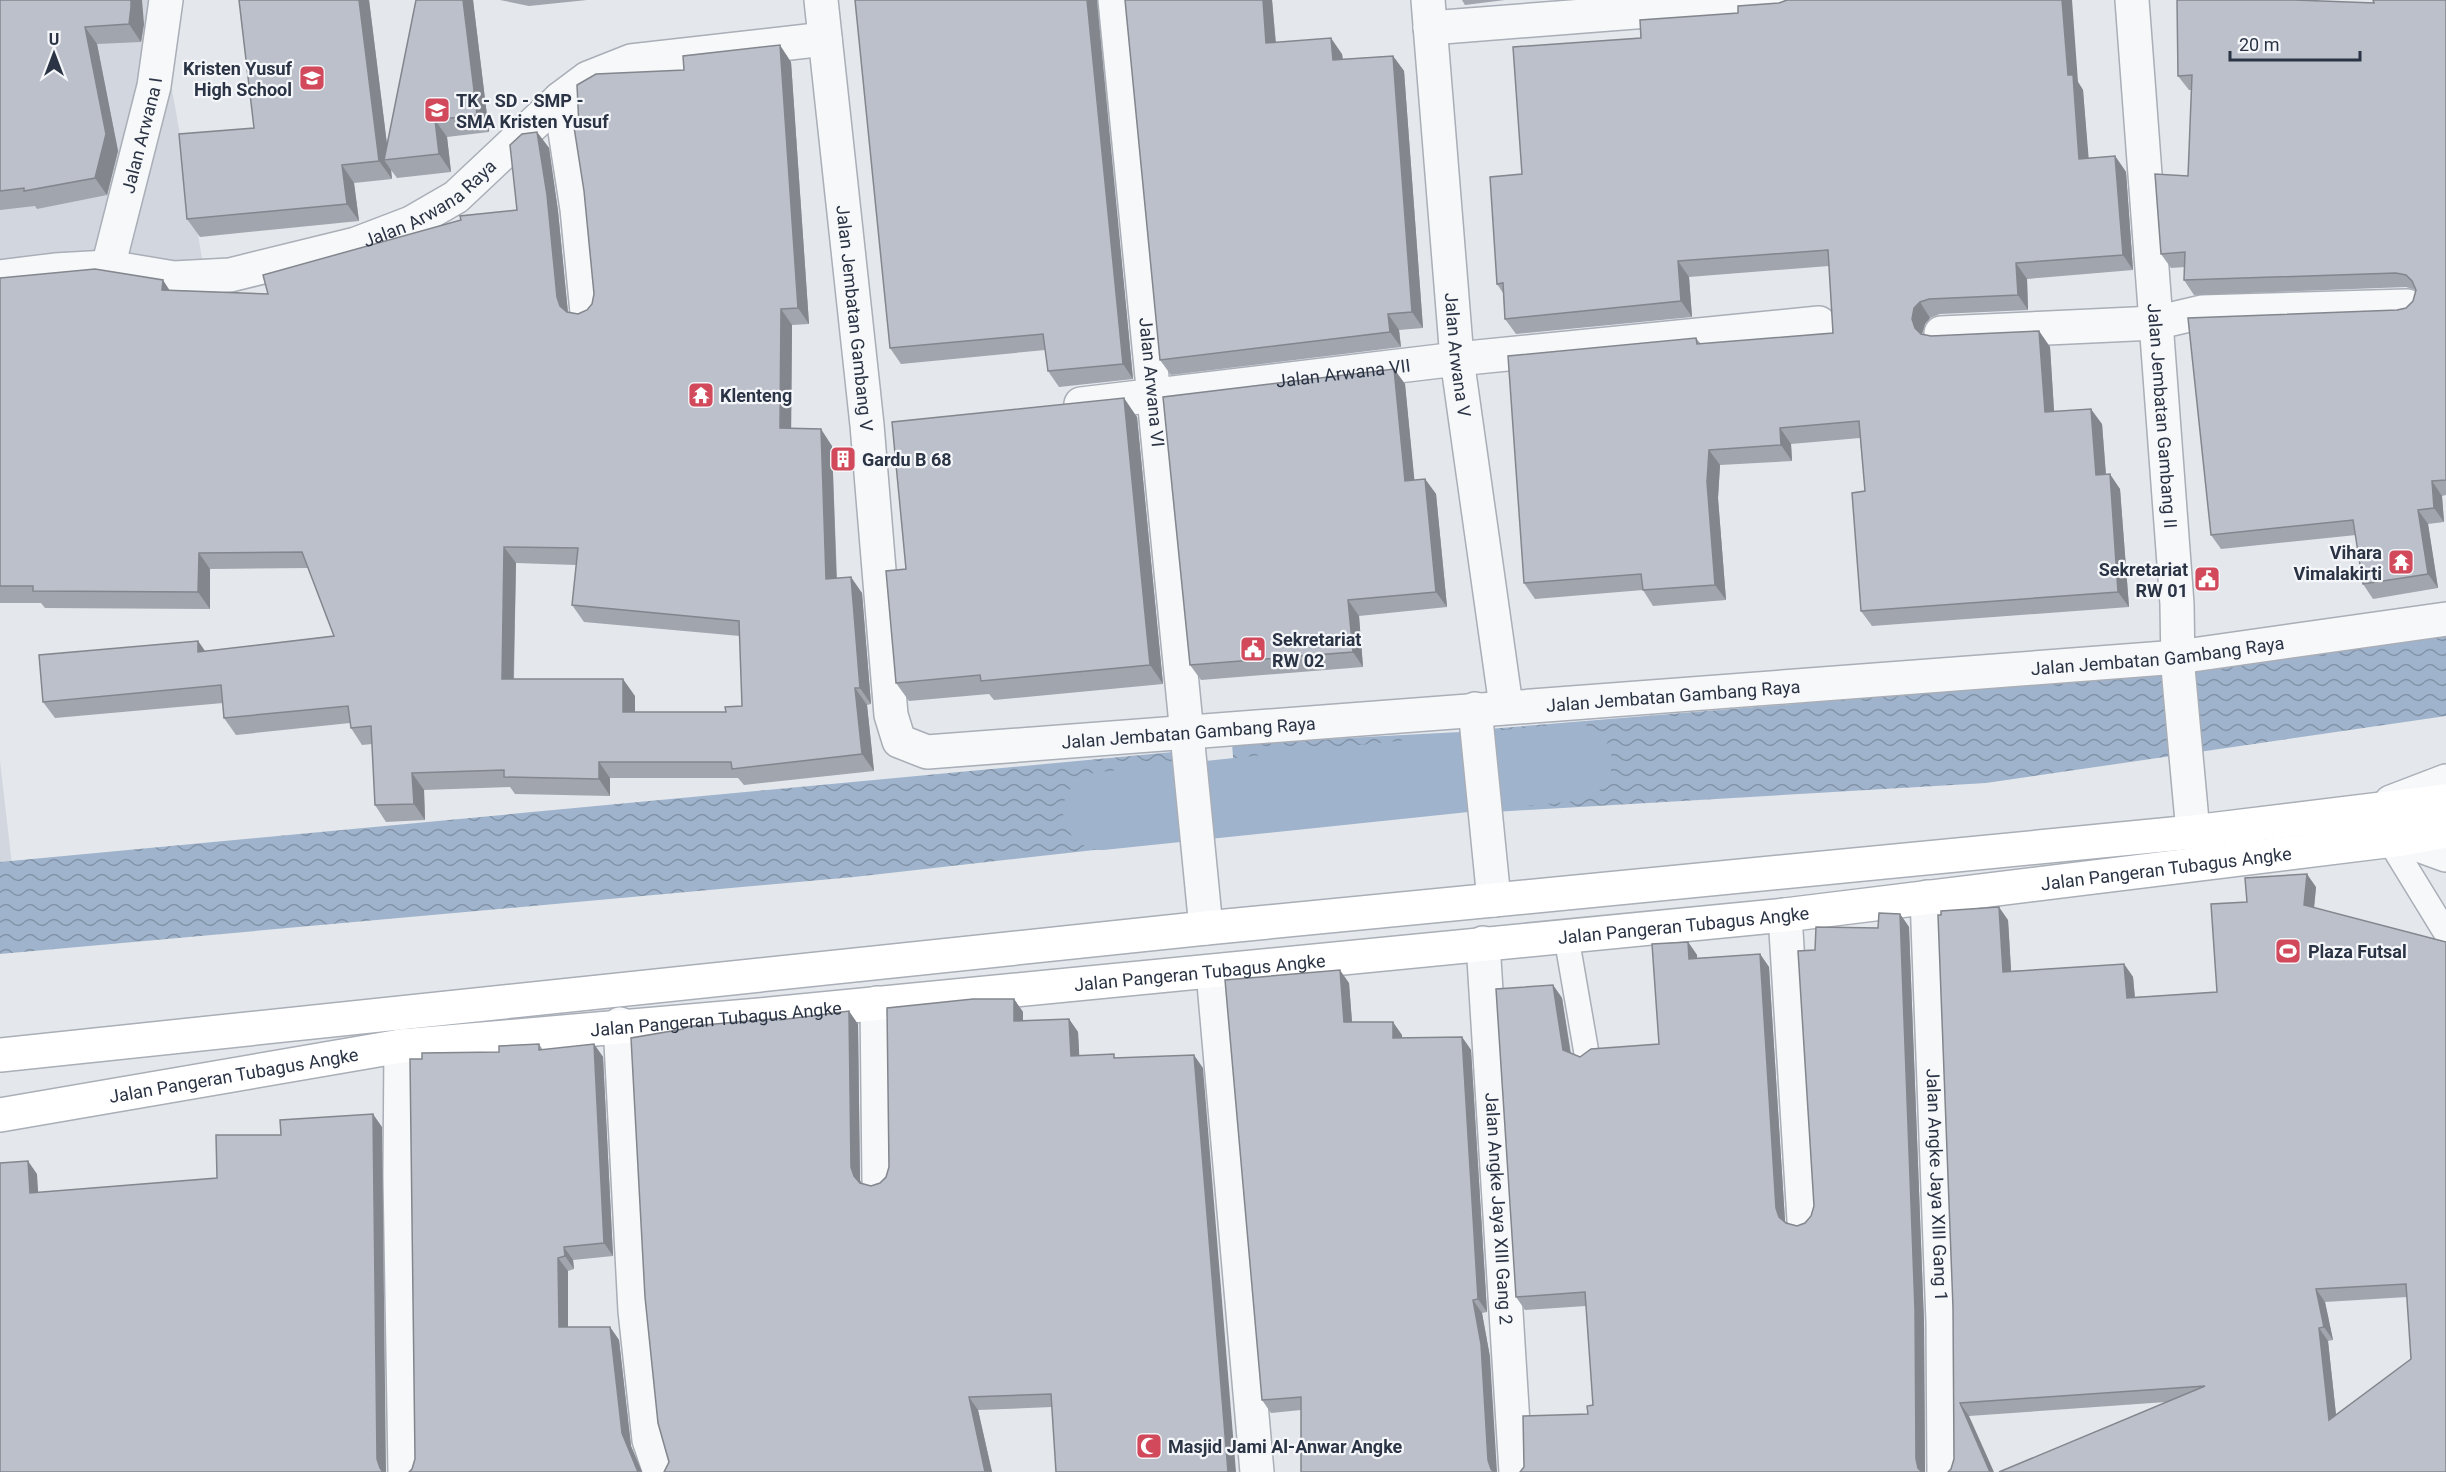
<svg xmlns="http://www.w3.org/2000/svg" width="2446" height="1472" viewBox="0 0 2446 1472" font-family="Roboto,sans-serif">
	<style>
		.built { fill: #d2d6de }
		.water { fill: url(#water-waves) }
		.lines { fill: none; stroke-linecap: round; stroke-linejoin: round }
		.river { stroke: #9fb4cc; stroke-width: 78 }
		.service-casing { stroke: #a9aeb7; stroke-width: 27 }
		.minor-casing { stroke: #a9aeb7; stroke-width: 36 }
		.tertiary-casing { stroke: #a9aeb7; stroke-width: 36 }
		.secondary-casing { stroke: #a9aeb7; stroke-width: 36 }
		.service { stroke: #f7f8fa; stroke-width: 24 }
		.minor { stroke: #f7f8fa; stroke-width: 33 }
		.tertiary { stroke: #f7f8fa; stroke-width: 33 }
		.secondary { stroke: #fff; stroke-width: 33 }
		.wall { fill: #a1a5ae; fill-rule: evenodd }
		.shaded-wall { fill: #83868d }
		.building { fill: #bbc0ca; stroke: #83868d; stroke-width: 1.5; fill-rule: evenodd }
		.labels { text-anchor: middle; dominant-baseline: central; stroke-width: 4.5; stroke-linejoin: round; paint-order: stroke }
		.poi-label { font-size: 18px; font-weight: bold; fill: #2b3445; stroke: #f4f6f9; text-anchor: start }
		.street-label { font-size: 18px; fill: #2b3445; stroke: #f4f6f9 }
	</style>
	<defs>
		<pattern id="water-waves" width="16" height="10" patternUnits="userSpaceOnUse" patternTransform="scale(1.5)"><rect width="16" height="10" fill="#9fb4cc"/><path d="M0 5q4-4 8 0t8 0" fill="none" stroke="#8293a7"/></pattern>
	</defs>
	<rect width="100%" height="100%" fill="#e4e7ec"/>
	<g class="built">
		<polygon points="0,0 156,0 204,269 0,306"/>
		<polygon points="0,761 18,917 0,919"/>
	</g>
	<g class="water">
		<polygon points="2446,633 2446,716 1986,783 1494,812 1488,729 2218,669"/>
		<polygon points="1460,732 1467,807 1239,833 1232,744"/>
		<polygon points="1173,752 1184,840 854,877 0,954 0,862"/>
	</g>
	<g class="lines">
		<polyline class="river" points="1102,811 1573,762"/>
		<defs>
			<g id="service">
				<polyline points="2389,840 2446,933"/>
				<polyline points="1566,935 1587,1056"/>
			</g>
			<g id="minor">
				<path id="s1" d="M821,0L867,425L891,715L899,741L927,752L2178,657L2446,619"/>
				<path id="s2" d="M1115,0L1206,928"/>
				<path id="s3" d="M1428,0L1457,359L1506,706"/>
				<path id="s4" d="M2132,0L2177,604L2178,668L2193,832"/>
				<polyline points="1430,28 1788,0"/>
				<polyline points="560,99 577,209 587,312"/>
				<path id="s5" d="M108,267L154,86L166,0"/>
				<path id="s6" d="M0,277L55,270L108,267L174,278L230,275L356,244L411,223L456,197L560,99L588,78L631,61L825,39"/>
				<polyline points="1941,333 2155,323 2202,312 2407,306"/>
				<path id="s7" d="M1081,404L1457,359L1819,323"/>
				<polyline points="1475,709 1494,900"/>
				<path id="s8" d="M1927,897L1943,1322L1944,1472"/>
				<polyline points="1785,915 1804,1220"/>
				<path id="s9" d="M1483,943L1516,1472"/>
				<polyline points="1213,972 1257,1472"/>
				<polyline points="877,1003 879,1180"/>
				<polyline points="620,1024 635,1311 649,1440 660,1472"/>
				<polyline points="401,1046 400,1175 405,1472"/>
			</g>
			<g id="tertiary">
				<polyline points="2391,802 2446,781"/>
				<polyline points="2402,839 2446,855"/>
			</g>
			<g id="secondary">
				<polyline points="0,1055 1206,928 2193,832 2446,801"/>
				<path id="s10" d="M0,1115L401,1046L770,1014L1785,915L2402,839L2446,831"/>
			</g>
		</defs>
		<use href="#service" class="service-casing"/>
		<use href="#minor" class="minor-casing"/>
		<use href="#tertiary" class="tertiary-casing"/>
		<use href="#secondary" class="secondary-casing"/>
		<use href="#service" class="service"/>
		<use href="#minor" class="minor"/>
		<use href="#tertiary" class="tertiary"/>
		<use href="#secondary" class="secondary"/>
	</g>
	<g class="wall">
		<polygon points="0,0 144,24 141,42 97,44 118,151 107,195 37,209 35,206 0,210"/>
		<polygon points="239,0 369,0 387,145 416,0 473,0 489,132 447,137 451,172 397,178 391,170 392,179 354,183 359,221 200,237 187,219 254,128"/>
		<polygon points="500,0 587,0 529,6"/>
		<polygon points="1125,0 1272,0 1276,43 1342,54 1343,59 1393,56 1404,71 1423,328 1399,330 1401,347 1171,375 1160,360"/>
		<polygon points="1462,0 1505,0 1465,5"/>
		<polygon points="2177,0 2304,0 2304,1 2374,3 2446,0 2446,495 2442,496 2444,522 2428,524 2438,588 2373,599 2363,584 2356,535 2221,549 2211,535 2397,310 2406,308 2413,301 2416,290 2406,287 2194,295 2184,280 2185,267 2171,268 2161,254 2188,176 2192,90 2189,90 2178,76"/>
		<polygon points="1096,2 1133,379 1059,387 1048,371 1045,350 901,364 890,348"/>
		<polygon points="1779,3 2078,82 2083,90 2088,158 2115,156 2126,172 2133,270 2027,279 2028,310 1940,314 1930,318 1925,324 1922,334 1931,336 2039,331 2050,347 2054,411 2102,424 2106,474 2120,489 2129,607 1872,626 1861,611 1865,491 1860,438 1791,444 1792,461 1720,465 1718,498 1726,600 1653,606 1643,590 1535,599 1524,583 1696,338 1701,344 1833,333 1829,266 1689,277 1692,317 1516,334 1505,319 1503,293 1497,284 1522,174 1641,38"/>
		<path d="M791,62L809,324L792,325L791,428L832,446L837,578L862,593L871,704L867,705L874,771L744,785L738,778H610V796L515,794L510,787L424,790L425,820L386,822L375,805L372,744L362,745L351,728L350,723L236,735L224,718L223,703L55,718L43,702L198,641L205,651L334,636L309,568L210,569V609L45,608L41,603H0V278L170,290L268,294L517,210L537,132L549,148L558,211L568,312L578,314L587,310L592,304L594,294L579,127L684,70ZM516,563L576,565L572,605L584,622L740,636L742,706L726,712H635V696L514,679Z"/>
		<polygon points="1394,369 1405,384 1414,480 1425,479 1436,494 1447,607 1359,616 1363,667 1201,680 1190,665"/>
		<polygon points="1137,417 1163,684 994,700 989,694 909,701 896,683 906,569"/>
		<path d="M2316,887L2314,908L2446,942V1472L2166,1402L1969,1416L1951,1469L1954,1459L2008,920L2011,971L2124,964L2133,977L2135,997L2217,992L2247,902ZM2407,1297L2411,1359L2336,1415L2328,1341L2333,1340L2325,1302Z"/>
		<polygon points="1900,914 1909,927 1924,1322 1925,1472 1520,1472 1588,1414 1593,1405 1586,1306 1525,1310 1516,1297 1553,985 1562,998 1571,1053 1580,1057 1659,1044 1688,942 1697,955 1697,958 1760,954 1769,967 1785,1221 1786,1223 1797,1226 1805,1223 1811,1216 1814,1206 1815,950 1878,928"/>
		<polygon points="1349,983 1352,1022 1402,1035 1402,1038 1462,1037 1471,1050 1487,1312 1482,1313 1490,1357 1301,1410 1271,1413 1262,1400"/>
		<polygon points="1014,999 1023,1012 1023,1021 1069,1019 1078,1032 1079,1055 1116,1058 1203,1068 1052,1407 978,1410 992,1472 664,1472 669,1462 781,1020 858,1024 860,1180 861,1183 871,1186 880,1183 886,1177"/>
		<polygon points="539,1044 543,1050 594,1044 603,1057 613,1256 573,1260 574,1269 568,1271 568,1327 610,1327 619,1340 631,1446 642,1472 409,1472 412,1469 415,1459 422,1059 499,1052"/>
	</g>
	<g class="shaded-wall">
		<polygon points="131,0 142,0 144,24 141,42 129,24"/>
		<polygon points="359,0 369,0 389,160 384,160 391,170 392,179 379,161"/>
		<polygon points="463,0 473,0 489,132 477,115"/>
		<polygon points="1087,0 1097,0 1133,379 1123,364"/>
		<polygon points="1263,0 1272,0 1277,59 1266,43"/>
		<polygon points="2062,0 2072,0 2078,82 2083,90 2090,174 2079,159 2068,75"/>
		<polygon points="85,27 97,44 118,151 107,195 95,178"/>
		<polygon points="1331,38 1342,54 1344,75 1333,60"/>
		<polygon points="780,45 791,62 809,324 798,308"/>
		<polygon points="1393,56 1404,71 1423,328 1412,312"/>
		<polygon points="435,120 447,137 451,172 439,154"/>
		<polygon points="537,132 549,148 558,211 568,314 560,306 557,297"/>
		<polygon points="2115,156 2126,172 2133,270 2123,255"/>
		<polygon points="342,165 354,183 359,221 347,204"/>
		<polygon points="1678,261 1689,277 1692,317 1681,301"/>
		<polygon points="2016,263 2027,279 2028,310 2018,295"/>
		<polygon points="163,280 174,297 162,290"/>
		<polygon points="1920,302 1930,318 1925,324 1922,334 1915,328 1912,319 1914,308"/>
		<polygon points="781,309 792,325 791,444 780,428"/>
		<polygon points="1388,314 1399,330 1401,347 1390,332"/>
		<polygon points="2039,331 2050,347 2055,427 2045,412"/>
		<polygon points="1394,369 1405,384 1416,496 1405,481"/>
		<polygon points="1124,398 1137,417 1163,684 1150,665"/>
		<polygon points="2091,409 2102,424 2107,490 2096,475"/>
		<polygon points="1780,428 1791,444 1792,461 1781,445"/>
		<polygon points="821,429 832,446 837,595 826,579"/>
		<polygon points="1709,450 1720,465 1718,498 1726,600 1715,585 1707,482"/>
		<polygon points="2110,474 2120,489 2129,607 2118,592"/>
		<polygon points="1425,479 1436,494 1447,607 1436,592"/>
		<polygon points="2432,481 2442,496 2444,522 2434,508"/>
		<polygon points="2418,510 2428,524 2438,588 2428,574"/>
		<polygon points="504,547 516,563 513,696 502,679"/>
		<polygon points="199,553 210,569 210,609 198,592"/>
		<polygon points="851,577 862,593 871,704 860,688"/>
		<polygon points="1348,600 1359,616 1363,667 1353,652"/>
		<polygon points="198,641 209,657 198,652"/>
		<polygon points="623,679 635,696 635,728 623,712"/>
		<polygon points="855,688 867,705 874,771 862,754"/>
		<polygon points="599,762 610,778 610,796 599,779"/>
		<polygon points="412,773 424,790 425,820 414,804"/>
		<polygon points="2307,874 2316,887 2313,918 2304,905"/>
		<polygon points="1999,907 2008,920 2012,985 2003,972"/>
		<polygon points="1900,914 1909,927 1924,1322 1925,1472 1921,1472 1918,1468 1916,1459"/>
		<polygon points="1688,942 1697,955 1698,972 1689,959"/>
		<polygon points="1760,954 1769,967 1785,1221 1788,1230 1779,1217 1776,1208"/>
		<polygon points="2124,964 2133,977 2136,1011 2127,998"/>
		<polygon points="1340,970 1349,983 1353,1035 1344,1022"/>
		<polygon points="1553,985 1562,998 1572,1063 1563,1050"/>
		<polygon points="1014,999 1023,1012 1023,1034 1014,1021"/>
		<polygon points="849,1011 858,1024 860,1180 863,1189 854,1176 851,1167"/>
		<polygon points="1069,1019 1078,1032 1080,1069 1071,1056"/>
		<polygon points="1393,1022 1402,1035 1402,1051 1393,1038"/>
		<polygon points="1462,1037 1471,1050 1487,1312 1478,1299"/>
		<polygon points="594,1044 603,1057 613,1256 604,1243"/>
		<polygon points="1194,1055 1203,1068 1236,1472 1228,1472"/>
		<polygon points="373,1114 382,1127 386,1472 382,1472 380,1468 377,1459"/>
		<polygon points="28,1161 37,1174 39,1206 30,1193"/>
		<polygon points="564,1247 573,1260 574,1269 565,1256"/>
		<polygon points="558,1258 568,1271 568,1340 559,1327"/>
		<polygon points="2316,1289 2325,1302 2333,1340 2324,1327"/>
		<polygon points="1473,1300 1482,1313 1490,1357 1497,1472 1493,1472 1491,1469 1488,1460"/>
		<polygon points="610,1327 619,1340 631,1446 642,1472 638,1472 622,1433"/>
		<polygon points="2319,1328 2328,1341 2338,1433 2329,1420"/>
		<polygon points="969,1397 978,1410 992,1472 985,1472"/>
		<polygon points="1960,1403 1969,1416 1994,1472 1990,1472"/>
	</g>
	<g class="building">
		<polygon points="0,0 131,0 131,7 129,24 85,27 106,134 95,178 24,191 24,188 0,191"/>
		<polygon points="239,0 359,0 379,161 342,165 347,204 187,219 179,134 254,128"/>
		<polygon points="416,0 463,0 477,115 435,120 439,154 384,160"/>
		<polygon points="855,0 1087,0 1123,364 1048,371 1043,334 890,348"/>
		<polygon points="1125,0 1263,0 1266,43 1331,38 1333,60 1393,56 1412,312 1388,314 1390,332 1160,360"/>
		<polygon points="1787,0 2062,0 2068,75 2073,75 2079,159 2115,156 2123,255 2016,263 2018,295 1929,299 1920,302 1914,308 1912,319 1915,328 1921,334 1931,336 2039,331 2045,412 2091,409 2096,475 2110,474 2118,592 1861,611 1852,493 1865,491 1859,421 1780,428 1781,445 1709,450 1707,482 1715,585 1643,590 1641,574 1524,583 1508,356 1696,338 1697,344 1833,333 1828,250 1678,261 1681,301 1505,319 1503,283 1497,284 1490,177 1522,174 1513,47 1641,38 1640,20 1738,13 1738,6 1779,3"/>
		<polygon points="2177,0 2295,0 2374,3 2373,0 2446,0 2446,480 2432,481 2434,508 2418,510 2428,574 2363,584 2353,520 2211,535 2188,318 2397,310 2406,308 2413,301 2416,290 2412,281 2406,275 2396,273 2184,280 2185,252 2161,254 2155,174 2188,176 2192,75 2178,76"/>
		<path d="M780,45L798,308L781,309L780,428L821,429L826,579L851,577L860,688H855L862,754L732,769L731,762H599V779L504,777V770L412,773L414,804L375,805L371,726L351,728L348,706L224,718L221,685L43,702L39,655L198,641V652L334,636L302,552L199,553L198,592L33,591V586H0V278L95,269L163,280L162,290L268,294L263,275L461,220L460,216L517,210L510,145L522,134L537,132L547,195L557,297L560,306L567,312L578,314L587,310L592,304L594,294L584,191L574,127H579L577,85L596,74L684,70L683,56ZM504,547L578,548L572,605L739,621L742,706L725,707L726,712H623V679H502Z"/>
		<polygon points="1394,369 1405,481 1425,479 1436,592 1348,600 1353,652 1190,665 1163,397"/>
		<polygon points="1124,398 1150,665 981,681 980,675 896,683 886,571 906,569 892,422"/>
		<path d="M2307,874L2304,905L2446,942V1472H1999L2205,1386L1960,1403L1990,1472H1948L1951,1469L1954,1459L1953,1308L1938,915H1941V911L1999,907L2003,972L2124,964L2127,998L2217,992L2211,904L2247,902L2245,878ZM2406,1284L2411,1359L2329,1420L2319,1328L2324,1327L2316,1289Z"/>
		<polygon points="1879,913 1900,914 1915,1309 1916,1459 1918,1468 1922,1472 1520,1472 1524,1467 1523,1416 1588,1414 1587,1406 1593,1405 1585,1292 1516,1297 1496,989 1553,985 1563,1050 1580,1057 1591,1049 1659,1044 1652,944 1688,942 1689,959 1760,954 1776,1208 1779,1217 1786,1223 1797,1226 1805,1223 1811,1216 1814,1206 1798,951 1815,950 1816,927 1878,928"/>
		<polygon points="1340,970 1344,1022 1393,1022 1393,1038 1462,1037 1478,1299 1473,1300 1481,1344 1488,1460 1491,1469 1494,1472 1301,1472 1301,1397 1262,1400 1225,980"/>
		<polygon points="973,999 1014,999 1014,1021 1069,1019 1071,1056 1114,1054 1114,1058 1194,1055 1228,1472 1056,1472 1051,1394 969,1397 985,1472 664,1472 669,1462 658,1423 645,1297 631,1038 683,1029 683,1027 780,1018 780,1020 849,1011 851,1167 854,1176 860,1183 871,1186 880,1183 886,1177 889,1167 887,1008"/>
		<polygon points="539,1044 539,1050 594,1044 604,1243 564,1247 565,1256 558,1258 559,1327 610,1327 622,1433 638,1472 409,1472 412,1469 415,1459 410,1059 422,1059 422,1053 499,1052 499,1046"/>
		<polygon points="373,1114 377,1459 380,1468 383,1472 0,1472 0,1163 28,1161 30,1193 217,1178 216,1135 281,1135 280,1120"/>
	</g>
	<defs>
		<symbol id="school-square" viewBox="-11 -11 22 22"><rect x="-9" y="-9" width="18" height="18" rx="4" fill="#d1495b" stroke="#f4f6f9"/><path d="M0-5L7-2L0 1L-7-2ZM-4 1L0 2.5L4 1V4Q0 6-4 4Z" fill="#fff"/></symbol>
		<symbol id="temple-square" viewBox="-11 -11 22 22"><rect x="-9" y="-9" width="18" height="18" rx="4" fill="#d1495b" stroke="#f4f6f9"/><path d="M0-6L5-2H3V0L6.5 2.5H4V6H1.5V3h-3V6H-4V2.5H-6.5L-3 0V-2H-5Z" fill="#fff"/></symbol>
		<symbol id="building-square" viewBox="-11 -11 22 22"><rect x="-9" y="-9" width="18" height="18" rx="4" fill="#d1495b" stroke="#f4f6f9"/><path d="M-4-6H4V6H1V3H-1V6H-4ZM-2.5-4.3h1.7v1.8h-1.7ZM.8-4.3h1.7v1.8H.8ZM-2.5-1h1.7V.8h-1.7ZM.8-1h1.7V.8H.8Z" fill="#fff"/></symbol>
		<symbol id="civic-square" viewBox="-11 -11 22 22"><rect x="-9" y="-9" width="18" height="18" rx="4" fill="#d1495b" stroke="#f4f6f9"/><path d="M-.6-6.5H3V-4.5H.6V-3L4-1V1h2V6H-6V1h2V-1L-.6-3ZM-1.2 2.5V6h2.4V2.5Z" fill="#fff"/></symbol>
		<symbol id="stadium-square" viewBox="-11 -11 22 22"><rect x="-9" y="-9" width="18" height="18" rx="4" fill="#d1495b" stroke="#f4f6f9"/><path d="M0-5a6.5 5 0 1 0 0 10a6.5 5 0 1 0 0-10ZM-3.5-1.8h7v3.6h-7Z" fill="#fff"/></symbol>
		<symbol id="mosque-square" viewBox="-11 -11 22 22"><rect x="-9" y="-9" width="18" height="18" rx="4" fill="#d1495b" stroke="#f4f6f9"/><path d="M3.5-4.9A6 6 0 1 0 3.5 4.9A5 5 0 1 1 3.5-4.9Z" fill="#fff"/></symbol>
	</defs>
	<g fill-rule="evenodd">
		<use href="#school-square" x="297" y="63" width="30" height="30"/>
		<use href="#school-square" x="422" y="95" width="30" height="30"/>
		<use href="#temple-square" x="686" y="380" width="30" height="30"/>
		<use href="#building-square" x="828" y="444" width="30" height="30"/>
		<use href="#temple-square" x="2386" y="547" width="30" height="30"/>
		<use href="#civic-square" x="2192" y="564" width="30" height="30"/>
		<use href="#civic-square" x="1238" y="634" width="30" height="30"/>
		<use href="#stadium-square" x="2273" y="936" width="30" height="30"/>
		<use href="#mosque-square" x="1134" y="1431" width="30" height="30"/>
	</g>
	<g class="labels">
		<g class="poi-label">
			<text x="292" y="68" text-anchor="end">Kristen Yusuf<tspan x="292" dy="21">High School</tspan></text>
			<text x="456" y="100">TK - SD - SMP -<tspan x="456" dy="21">SMA Kristen Yusuf</tspan></text>
			<text x="720" y="395">Klenteng</text>
			<text x="862" y="459">Gardu B 68</text>
			<text x="2382" y="552" text-anchor="end">Vihara<tspan x="2382" dy="21">Vimalakirti</tspan></text>
			<text x="2188" y="569" text-anchor="end">Sekretariat<tspan x="2188" dy="21">RW 01</tspan></text>
			<text x="1272" y="639">Sekretariat<tspan x="1272" dy="21">RW 02</tspan></text>
			<text x="2308" y="951">Plaza Futsal</text>
			<text x="1168" y="1446">Masjid Jami Al-Anwar Angke</text>
		</g>
		<g class="street-label">
			<text stroke="none"><textPath href="#s5" startOffset="136">Jalan Arwana I</textPath></text>
			<text stroke="none"><textPath href="#s6" startOffset="446">Jalan Arwana Raya</textPath></text>
			<text stroke="none"><textPath href="#s1" startOffset="320">Jalan Jembatan Gambang V</textPath></text>
			<text stroke="none"><textPath href="#s3" startOffset="356">Jalan Arwana V</textPath></text>
			<text stroke="none"><textPath href="#s7" startOffset="264">Jalan Arwana VII</textPath></text>
			<text stroke="none"><textPath href="#s2" startOffset="384">Jalan Arwana VI</textPath></text>
			<text stroke="none"><textPath href="#s4" startOffset="417">Jalan Jembatan Gambang II</textPath></text>
			<text stroke="none"><textPath href="#s1" startOffset="2010">Jalan Jembatan Gambang Raya</textPath></text>
			<text stroke="none"><textPath href="#s1" startOffset="1524">Jalan Jembatan Gambang Raya</textPath></text>
			<text stroke="none"><textPath href="#s1" startOffset="1038">Jalan Jembatan Gambang Raya</textPath></text>
			<text stroke="none"><textPath href="#s10" startOffset="2181">Jalan Pangeran Tubagus Angke</textPath></text>
			<text stroke="none"><textPath href="#s10" startOffset="1695">Jalan Pangeran Tubagus Angke</textPath></text>
			<text stroke="none"><textPath href="#s10" startOffset="1209">Jalan Pangeran Tubagus Angke</textPath></text>
			<text stroke="none"><textPath href="#s10" startOffset="723">Jalan Pangeran Tubagus Angke</textPath></text>
			<text stroke="none"><textPath href="#s10" startOffset="237">Jalan Pangeran Tubagus Angke</textPath></text>
			<text stroke="none"><textPath href="#s8" startOffset="288">Jalan Angke Jaya XIII Gang 1</textPath></text>
			<text stroke="none"><textPath href="#s9" startOffset="266">Jalan Angke Jaya XIII Gang 2</textPath></text>
		</g>
	</g>
	<g transform="translate(54 54)" stroke="#f4f6f9" stroke-width="4.5" paint-order="stroke">
	<path d="M0-4.5L10 22L0 15L-10 22Z" fill="#2b3445"/>
	<text y="-9" font-size="16" font-weight="bold" text-anchor="middle" fill="#2b3445">U</text>
	</g>
	<path d="M2230 51v9h130v-9" fill="none" stroke="#2b3445" stroke-width="3"/>
	<text x="2239" y="51" font-size="18" fill="#2b3445" stroke="#f4f6f9" stroke-width="4.5" paint-order="stroke">20 m</text>
</svg>
